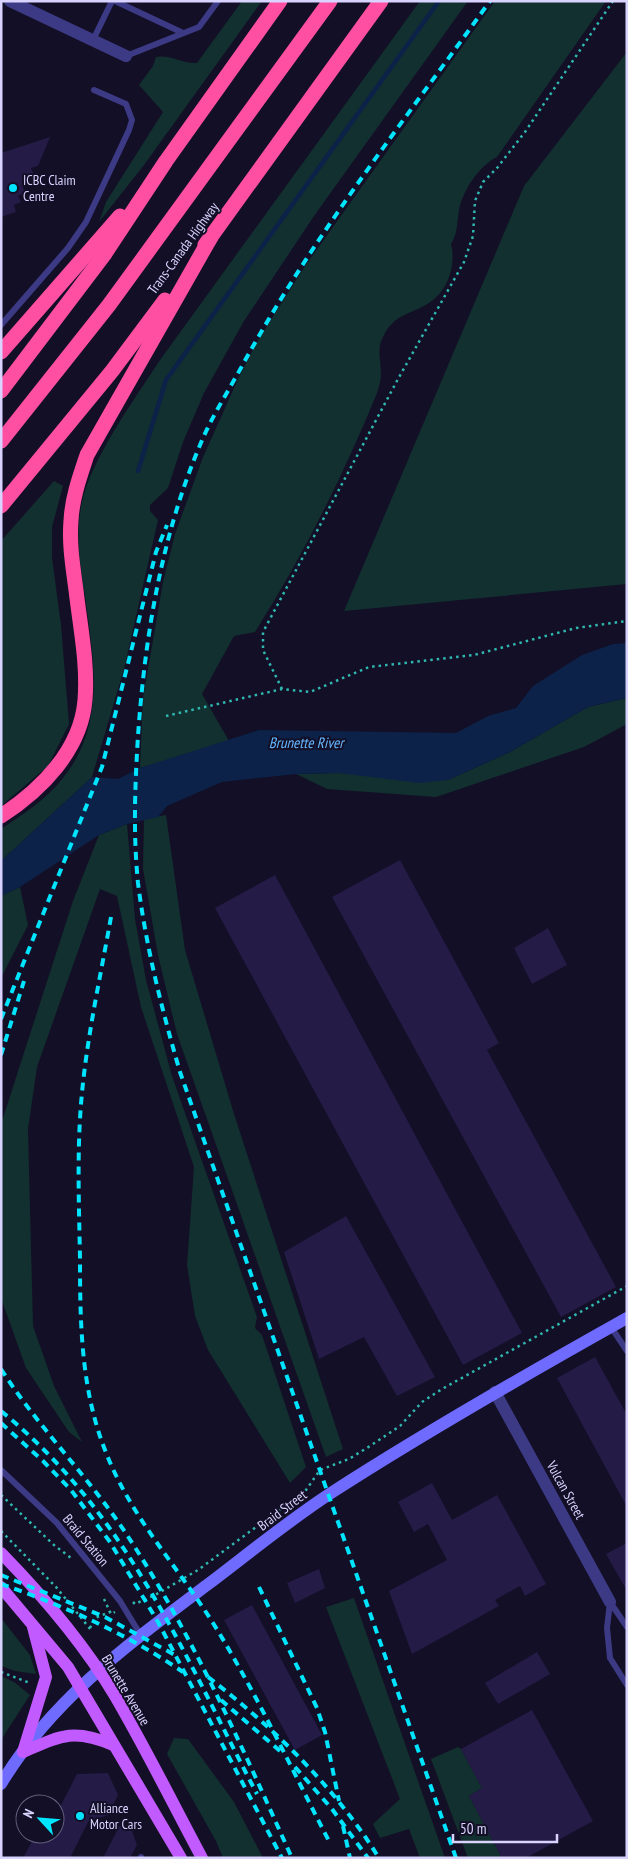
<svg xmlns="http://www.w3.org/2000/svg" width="628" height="1859" viewBox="0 0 628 1859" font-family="'PT Sans Narrow',sans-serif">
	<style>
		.green { fill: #12302f }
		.water { fill: #0c2248 }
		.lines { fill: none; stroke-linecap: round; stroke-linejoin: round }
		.stream { stroke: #0c2248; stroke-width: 4.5 }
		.building { fill: #241b47 }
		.path { stroke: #2fb8b0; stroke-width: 2.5; stroke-dasharray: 2.5 4; stroke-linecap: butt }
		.lane { stroke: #3d3a85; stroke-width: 6 }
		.street { stroke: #3d3a85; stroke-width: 12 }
		.secondary { stroke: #6f6bff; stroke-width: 12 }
		.primary { stroke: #c25bff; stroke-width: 12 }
		.highway { stroke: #ff4fa3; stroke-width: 15 }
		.rail { stroke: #00e5ff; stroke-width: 4; stroke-dasharray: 8 6; stroke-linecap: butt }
		.poi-dot { fill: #00e5ff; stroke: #130f26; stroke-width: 2 }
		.labels { text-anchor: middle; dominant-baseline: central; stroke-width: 4; stroke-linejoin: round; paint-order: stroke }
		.poi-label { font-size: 14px; fill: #d9d4ff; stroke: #130f26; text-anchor: start }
		.street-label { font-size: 14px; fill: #d9d4ff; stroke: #130f26 }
		.water-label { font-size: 15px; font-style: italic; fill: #62b6ff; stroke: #130f26 }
	</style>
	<rect width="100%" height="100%" fill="#130f26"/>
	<g class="green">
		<path d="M242,1H262L144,165L99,222L106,202L163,112L139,85L153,66L156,57C170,54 182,64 197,63Z"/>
		<path d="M420,1H468L314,216L244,321L204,393L183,442L168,488L150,505V511L158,520L124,669L92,777L1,861V829C14,820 27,812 38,803C109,745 96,675 85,596C80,566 75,533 82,502C91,459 136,397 160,360Z"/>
		<path d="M495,1H606L497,157C479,166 463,190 459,210C457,223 458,232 451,244C456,263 449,288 433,300C413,316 395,310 382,339C377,349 381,363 381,374C381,380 379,387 377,393C343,476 303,556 255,632L234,636L202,694L229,741L140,768L143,698L163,582L175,534L203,457L239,377L257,342L305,266Z"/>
		<polygon points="627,52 627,584 344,611 524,186"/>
		<polygon points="54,481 63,486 52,527 52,558 61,625 69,724 48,766 1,806 1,541"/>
		<polygon points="627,698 627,724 584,747 436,797 327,789 296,774 339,773 448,780 510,752 588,707"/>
		<polygon points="166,815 185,950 234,1114 343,1449 326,1457 177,1034 158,955 143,869 144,819"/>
		<polygon points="127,824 135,919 146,980 172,1076 257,1317 255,1328 262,1335 306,1467 290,1483 208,1350 195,1316 187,1265 194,1167 141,1007 117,896 100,889 37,1067 28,1129 33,1326 54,1386 82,1442 69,1432 26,1368 1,1298 1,1124 73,901 99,835"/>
		<polygon points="20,887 28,925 1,978 1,896"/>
		<polygon points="354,1598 445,1858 420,1858 409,1829 380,1838 373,1824 400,1799 326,1607"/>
		<polygon points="1,1618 30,1655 36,1674 15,1671 1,1666"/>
		<polygon points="1,1676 14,1682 30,1695 1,1740"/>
		<polygon points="174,1738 188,1739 234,1802 263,1858 223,1858 216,1841 167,1754"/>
		<polygon points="458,1747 461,1749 482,1788 469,1796 502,1858 468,1858 431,1759"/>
	</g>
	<polygon class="water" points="627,643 627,698 588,707 510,752 448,780 419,783 339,773 296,774 222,782 167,806 158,817 127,824 99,835 20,887 1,896 1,861 92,777 118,779 140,768 259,730 456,733 488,716 516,708 533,686 582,655 613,644"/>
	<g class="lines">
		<polyline class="stream" points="138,471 166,380 439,1"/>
	</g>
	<g class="building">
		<polygon points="50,137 38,166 31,168 34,175 27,177 30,184 23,187 25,193 18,196 21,202 14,205 16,212 1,217 1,153"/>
		<polygon points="400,860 499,1043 487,1050 616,1287 561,1317 332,897"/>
		<polygon points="275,875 522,1333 463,1365 215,908"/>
		<polygon points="548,928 567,965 532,984 514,948"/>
		<polygon points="346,1216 435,1377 397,1396 364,1337 319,1359 284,1252"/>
		<polygon points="595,1357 627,1415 627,1507 557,1378"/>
		<polygon points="432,1483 452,1520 497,1495 546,1584 525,1596 520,1586 495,1600 499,1606 412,1654 389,1591 447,1560 428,1524 414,1532 398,1502"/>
		<polygon points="627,1543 627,1591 606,1554"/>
		<polygon points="319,1569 325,1588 295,1603 287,1583"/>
		<polygon points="252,1605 322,1735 295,1750 224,1620"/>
		<polygon points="537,1652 550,1674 498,1704 485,1683"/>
		<polygon points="532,1710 593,1821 526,1858 502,1858 469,1796 482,1788 461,1749"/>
		<polygon points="108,1773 118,1795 108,1815 88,1822 70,1858 23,1858 36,1834 55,1834 55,1817 77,1774"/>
		<polygon points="120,1825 132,1831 137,1845 130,1858 103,1858"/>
	</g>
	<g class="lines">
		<g class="path">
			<polyline points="282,689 263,650 263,632 398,379 464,262 473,236 475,201 483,182 497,168 525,132 613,1"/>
			<polyline points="166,716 282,689 310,692 369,667 474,655 576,628 627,621"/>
			<polyline points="1,1495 54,1545 71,1558"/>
			<polyline points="1,1531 56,1587 91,1630"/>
			<polyline points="104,1599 111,1614 115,1612"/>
			<polyline points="133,1602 135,1604 155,1595 198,1570 306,1490 320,1470 349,1459 370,1446 400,1426 422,1402 442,1389 627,1286"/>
			<polyline points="90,1628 95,1618 110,1612"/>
			<polyline points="1,1672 30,1683"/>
		</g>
		<g class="lane">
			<polyline points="115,1 181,32"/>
			<polyline points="93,40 112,1"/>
			<polyline points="126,56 199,27 218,1"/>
			<polyline points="1,325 68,248 86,222 129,130 132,120 126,104 94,90"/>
			<polyline points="611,1327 627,1351"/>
			<polyline points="1,1470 57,1523 120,1601 140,1634"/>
			<polyline points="610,1602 607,1628 610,1658 627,1685"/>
			<polyline points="610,1602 627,1627"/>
			<polyline points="141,1858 141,1857"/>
		</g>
		<g class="street">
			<polyline points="10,1 126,56"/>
			<polyline points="495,1392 610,1602"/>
		</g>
		<path class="secondary" d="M1,1784C51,1700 130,1643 207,1585C248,1554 288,1521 331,1493C427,1431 527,1374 627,1318"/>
		<g class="primary">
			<path d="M1,1553C43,1596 84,1644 115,1696C146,1749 173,1804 202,1858"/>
			<polyline points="1,1587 68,1667 181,1858"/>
			<polyline points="23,1752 46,1677 33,1627"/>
			<path d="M23,1752C60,1736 73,1728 113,1745"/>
		</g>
		<g class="highway">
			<polyline points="205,245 381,1"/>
			<polyline points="1,352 120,216"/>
			<polyline points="1,391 104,255 166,161 280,1"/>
			<polyline points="1,441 109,305 330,1"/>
			<polyline points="1,506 112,371 165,300"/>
			<path d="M1,816C41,790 81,750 85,700C88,663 80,626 76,590C73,567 69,544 71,521C72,498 80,476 87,455L211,237"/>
		</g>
		<g class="rail">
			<path d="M111,917C100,979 86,1041 81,1104C77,1155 79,1207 80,1258C80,1325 81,1392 107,1455C132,1518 177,1566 213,1623C257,1694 292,1770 330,1843"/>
			<polyline points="1,1019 102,767 156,552 167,525"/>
			<polyline points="1,1055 24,981"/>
			<path d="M1,1369C38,1427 87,1475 125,1532C192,1633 242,1747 292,1858"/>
			<path d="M1,1411C127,1513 184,1655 257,1794"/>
			<polyline points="1,1423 43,1461 71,1490 110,1542 158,1622 282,1858"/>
			<polyline points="1,1575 105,1617 175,1655"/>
			<path d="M1,1584C65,1606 127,1634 183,1672"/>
			<polyline points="259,1587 317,1708 325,1732 339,1801"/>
			<path d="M208,1677C274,1728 335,1787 379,1858"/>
			<polyline points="221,1700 280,1751"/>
			<polyline points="295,1767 332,1809 368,1858"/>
			<polyline points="343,1826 350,1858"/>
			<path d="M456,1858L180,1072C162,1010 146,947 138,883C133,834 135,784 138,736C145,635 162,532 203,438C214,413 229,390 242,366C313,236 404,121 490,1"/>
		</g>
	</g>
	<g class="poi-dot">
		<circle cx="13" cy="188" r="5"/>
		<circle cx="80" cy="1816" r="5"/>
	</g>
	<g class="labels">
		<g class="poi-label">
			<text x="23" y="180">ICBC Claim<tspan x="23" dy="16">Centre</tspan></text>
			<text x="90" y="1808">Alliance<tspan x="90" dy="16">Motor Cars</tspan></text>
		</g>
		<g class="street-label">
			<text transform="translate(183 248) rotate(-54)">Trans-Canada Highway</text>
			<text transform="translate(566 1490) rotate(61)">Vulcan Street</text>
			<text transform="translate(282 1510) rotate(-37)">Braid Street</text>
			<text transform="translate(86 1540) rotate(50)">Braid Station</text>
			<text transform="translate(126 1690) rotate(59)">Brunette Avenue</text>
		</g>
		<g class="water-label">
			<text x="306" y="742">Brunette River</text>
		</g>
	</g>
	<rect width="628" height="1859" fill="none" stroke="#d9d4ff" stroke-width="5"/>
	<g transform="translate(40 1819) rotate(296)"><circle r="24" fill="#130f26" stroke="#625e7d"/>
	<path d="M0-4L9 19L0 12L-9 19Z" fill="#00e5ff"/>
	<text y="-8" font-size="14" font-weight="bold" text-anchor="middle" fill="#d9d4ff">N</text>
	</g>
	<path d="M453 1834v8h104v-8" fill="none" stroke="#d9d4ff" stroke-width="2.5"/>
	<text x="460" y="1834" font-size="15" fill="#d9d4ff" stroke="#130f26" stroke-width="4" paint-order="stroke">50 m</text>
</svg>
